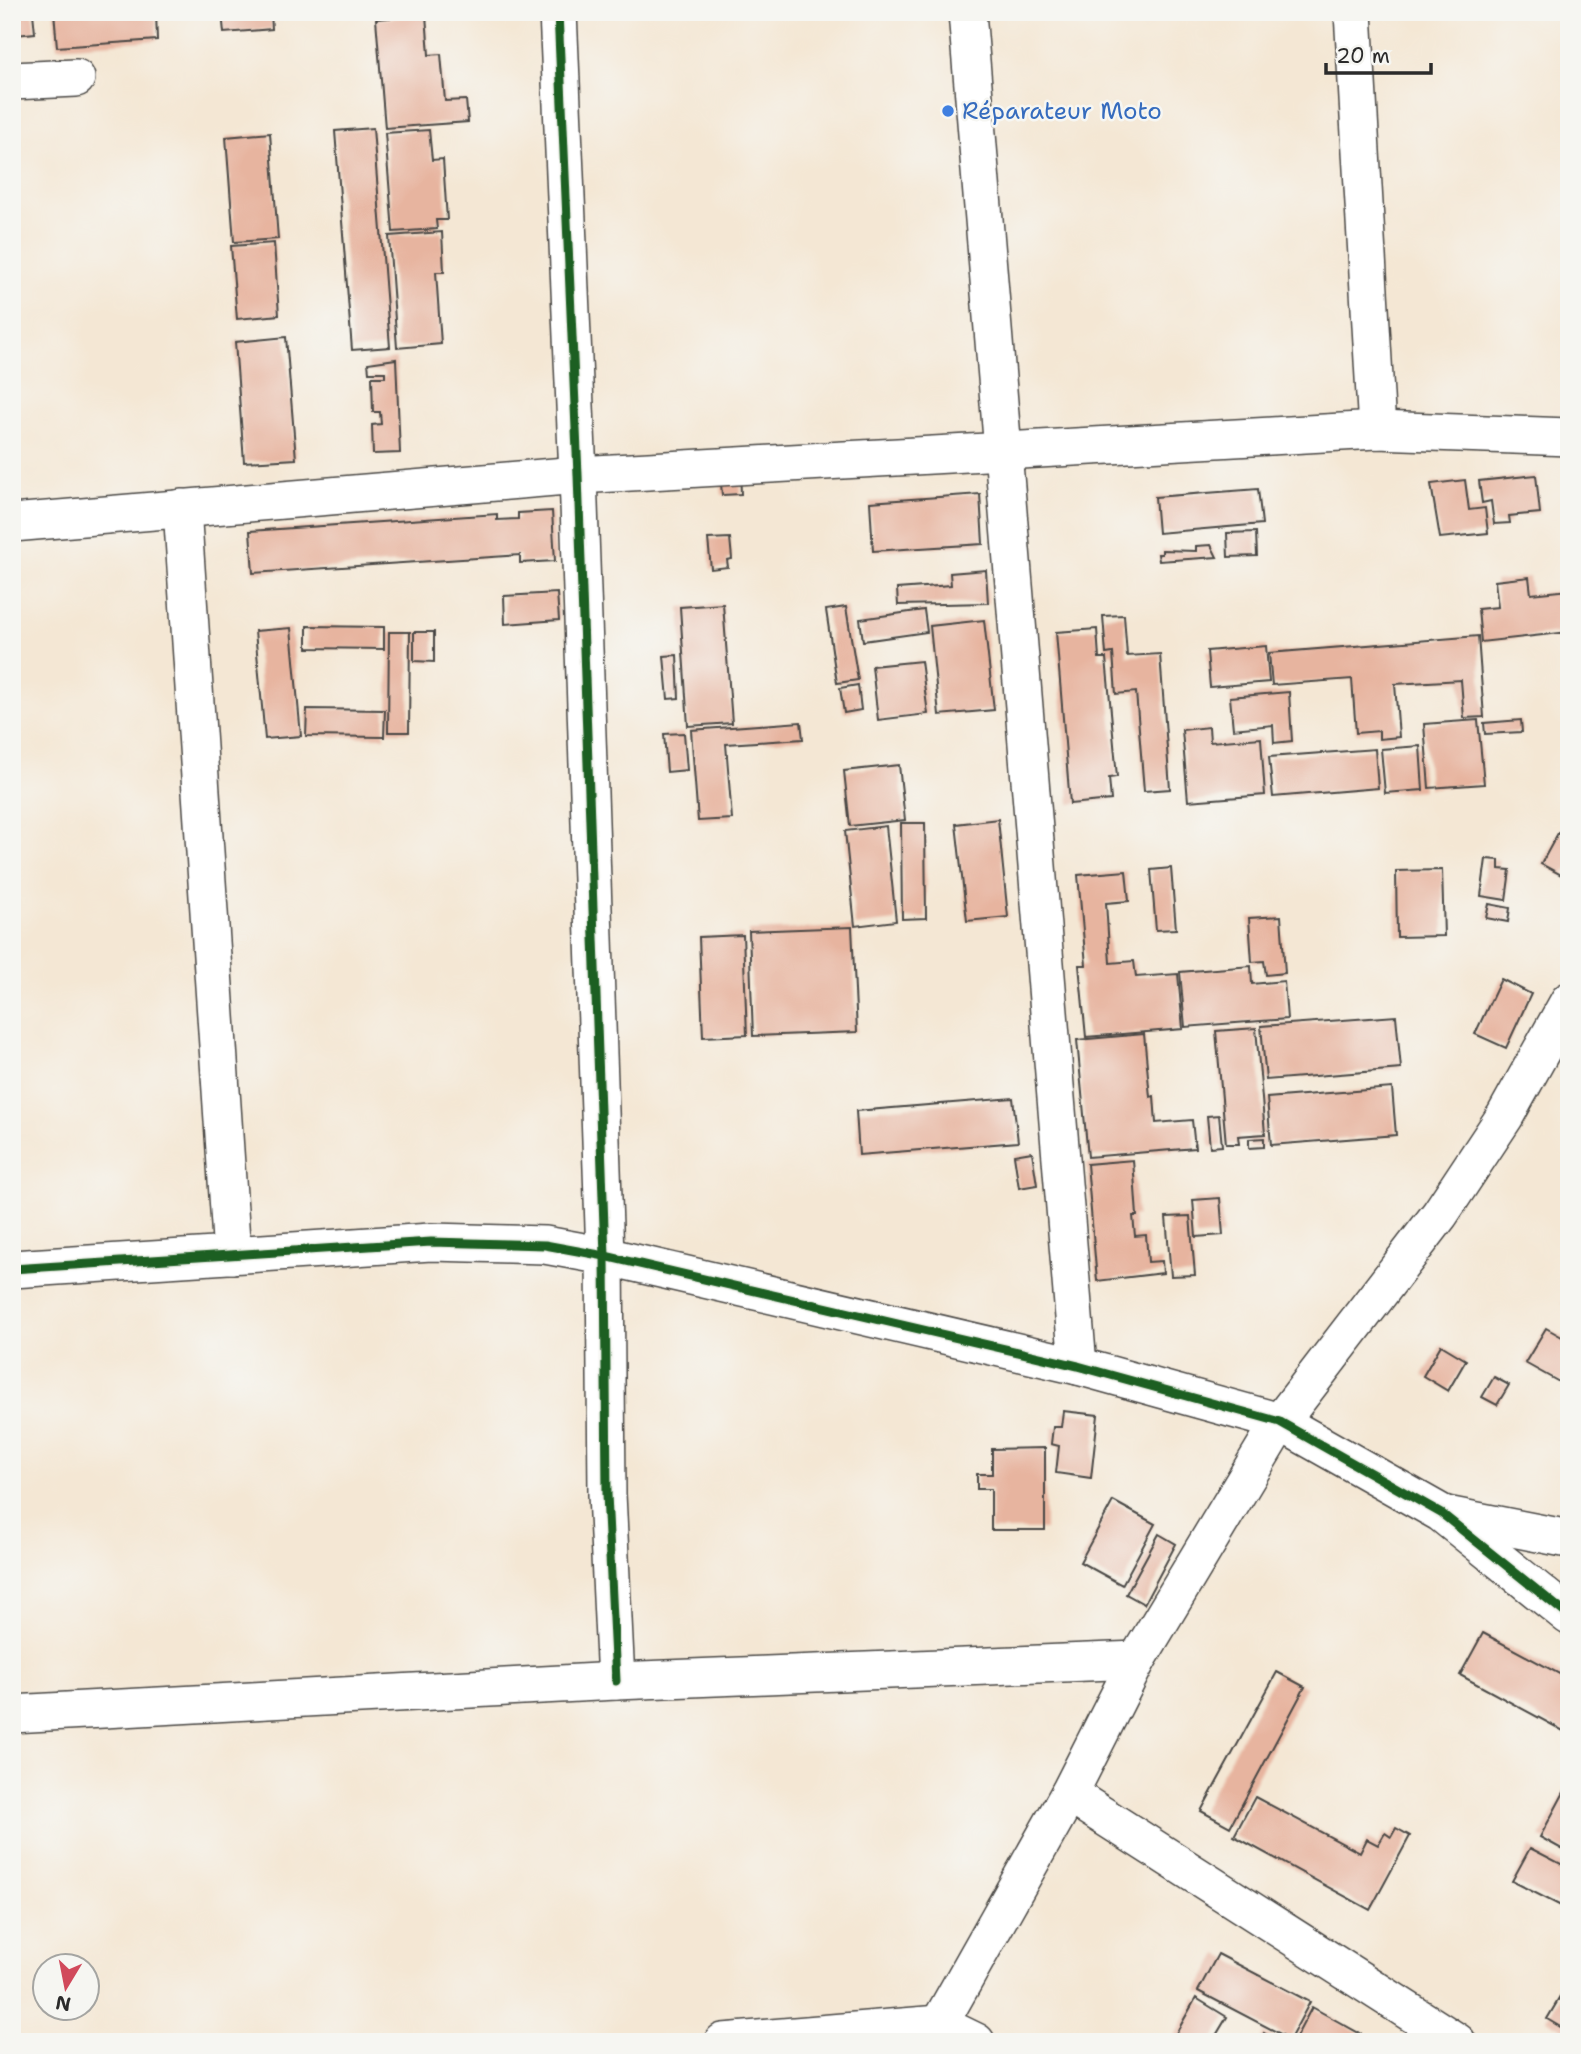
<svg xmlns="http://www.w3.org/2000/svg" width="1581" height="2054" viewBox="0 0 1581 2054" font-family="'Shantell Sans',sans-serif">
	<style>
		.building { fill: #e7b49f }
		.lines { fill: none; stroke-linecap: round; stroke-linejoin: round }
		.street-casing { stroke: #494744; stroke-width: 40 }
		.street { stroke: #fff; stroke-width: 37 }
		.cycleway-casing { stroke: #f6f6f2; stroke-width: 13 }
		.cycleway { stroke: #1b5e20; stroke-width: 9 }
		.shop-dot { fill: #3f7fe0; stroke: #f6f6f2; stroke-width: 2.5 }
		.labels { text-anchor: middle; dominant-baseline: central; stroke-width: 5; stroke-linejoin: round; paint-order: stroke }
		.shop-label { font-size: 24px; fill: #366cbe; stroke: #f6f6f2; text-anchor: start }
	</style>
	<rect width="100%" height="100%" fill="#f6f6f2"/>
	<filter id="ink" filterUnits="userSpaceOnUse"><feTurbulence type="fractalNoise" baseFrequency=".0143" numOctaves="2"/><feDisplacementMap in="SourceGraphic" scale="14" xChannelSelector="R" yChannelSelector="G"/><feConvolveMatrix kernelMatrix="1 2 1 2 8 2 1 2 1" color-interpolation-filters="sRGB"/></filter>
	<filter id="wash" filterUnits="userSpaceOnUse"><feTurbulence type="fractalNoise" baseFrequency=".00686" numOctaves="4" result="noise"/><feDisplacementMap in="SourceGraphic" scale="28" xChannelSelector="R" yChannelSelector="G"/><feGaussianBlur stdDeviation="1.57" result="paint"/><feColorMatrix in="noise" values="0 0 0 0 0 0 0 0 0 0 0 0 0 0 0 0 0 1.4 0 .05"/><feComposite in="paint" operator="in"/></filter>
	<g filter="url(#wash)">
		<rect width="100%" height="100%" fill="#f4e7d4"/>
		<g id="blocks">
			<g class="building">
				<polygon points="54,12 156,12 157,40 57,47"/>
				<polygon points="222,12 271,12 272,29 224,33"/>
				<polygon points="33,13 35,33 16,35 14,15"/>
				<polygon points="426,15 429,55 441,54 445,101 466,100 468,122 385,128 376,19"/>
				<polygon points="373,128 390,347 352,350 335,131"/>
				<polygon points="429,130 432,160 443,159 447,220 436,220 437,229 393,232 385,133"/>
				<polygon points="270,133 278,239 234,242 226,137"/>
				<polygon points="442,232 444,272 436,272 441,344 397,348 389,236"/>
				<polygon points="274,243 279,315 237,319 231,246"/>
				<polygon points="286,337 296,459 244,462 235,342"/>
				<polygon points="396,359 400,453 373,454 372,425 381,424 380,412 373,412 372,377 385,377 385,372 369,372 368,363"/>
				<polygon points="740,470 741,494 722,495 720,472"/>
				<polygon points="1536,475 1540,513 1509,516 1510,523 1494,524 1491,501 1482,503 1479,481"/>
				<polygon points="1465,480 1469,510 1485,508 1488,533 1440,538 1431,484"/>
				<polygon points="1258,489 1262,524 1158,533 1155,497"/>
				<polygon points="980,494 983,544 873,551 870,502"/>
				<polygon points="552,511 555,561 520,563 520,555 253,573 250,531 497,514 497,520 518,519 518,513"/>
				<polygon points="1256,532 1257,556 1228,557 1227,533"/>
				<polygon points="730,538 732,559 727,560 728,567 711,569 708,539"/>
				<polygon points="1211,545 1217,557 1159,561 1158,554 1162,554 1162,550 1196,551 1196,546"/>
				<polygon points="986,570 988,603 898,605 897,589 951,585 950,573"/>
				<polygon points="1529,577 1531,594 1569,590 1569,632 1481,642 1478,609 1498,607 1495,581"/>
				<polygon points="557,593 559,620 505,624 504,596"/>
				<polygon points="723,604 732,723 688,726 680,607"/>
				<polygon points="846,607 858,680 837,683 826,610"/>
				<polygon points="924,610 927,632 863,641 860,619"/>
				<polygon points="1124,615 1127,656 1160,654 1170,789 1144,791 1136,692 1116,694 1113,653 1106,654 1103,616"/>
				<polygon points="984,620 994,710 939,715 930,626"/>
				<polygon points="307,626 384,627 384,649 307,648"/>
				<polygon points="291,628 301,736 265,739 255,631"/>
				<polygon points="1097,629 1099,658 1106,658 1117,777 1109,778 1111,800 1070,804 1056,632"/>
				<polygon points="389,632 410,632 409,732 388,732"/>
				<polygon points="414,632 434,632 434,662 414,661"/>
				<polygon points="1478,636 1484,717 1464,718 1461,680 1395,684 1399,737 1379,739 1379,731 1356,733 1352,679 1272,685 1269,653"/>
				<polygon points="1266,646 1269,682 1210,687 1207,651"/>
				<polygon points="677,655 679,698 668,699 664,656"/>
				<polygon points="921,661 928,714 878,720 872,666"/>
				<polygon points="858,685 861,710 844,713 840,688"/>
				<polygon points="1289,692 1292,741 1274,743 1273,725 1233,729 1230,697"/>
				<polygon points="307,709 385,710 384,737 306,736"/>
				<polygon points="1478,720 1484,784 1429,788 1424,724"/>
				<polygon points="1521,720 1522,732 1485,734 1484,723"/>
				<polygon points="801,722 803,739 726,744 732,819 698,821 691,730"/>
				<polygon points="1209,727 1210,742 1261,738 1265,795 1188,801 1182,730"/>
				<polygon points="684,733 687,770 667,772 664,734"/>
				<polygon points="1420,746 1423,790 1385,793 1381,749"/>
				<polygon points="1375,749 1378,788 1273,797 1269,757"/>
				<polygon points="899,765 905,820 850,826 844,771"/>
				<polygon points="998,819 1008,917 967,921 956,824"/>
				<polygon points="901,823 925,823 926,918 902,919"/>
				<polygon points="886,826 896,921 855,926 845,831"/>
				<polygon points="1558,833 1569,839 1569,872 1566,870 1563,876 1541,864"/>
				<polygon points="1486,859 1499,860 1499,869 1510,870 1506,900 1481,896"/>
				<polygon points="1171,868 1176,929 1156,930 1151,870"/>
				<polygon points="1442,870 1444,936 1397,937 1396,871"/>
				<polygon points="1126,871 1129,901 1106,903 1110,963 1134,961 1136,977 1178,974 1183,1029 1086,1037 1079,965 1086,965 1078,875"/>
				<polygon points="1489,904 1510,908 1508,922 1486,918"/>
				<polygon points="1281,916 1285,973 1266,975 1264,961 1252,962 1249,918"/>
				<polygon points="852,927 857,1032 753,1036 749,931"/>
				<polygon points="743,935 747,1035 703,1037 699,937"/>
				<polygon points="1251,966 1252,984 1284,981 1287,1019 1185,1027 1180,972"/>
				<polygon points="1501,979 1531,994 1506,1048 1475,1034"/>
				<polygon points="1396,1016 1401,1069 1266,1080 1261,1026"/>
				<polygon points="1256,1028 1265,1134 1238,1136 1239,1144 1226,1144 1216,1031"/>
				<polygon points="1144,1034 1150,1097 1154,1096 1156,1123 1192,1120 1195,1148 1088,1157 1077,1040"/>
				<polygon points="1392,1088 1396,1135 1271,1145 1267,1098"/>
				<polygon points="1013,1098 1018,1142 859,1155 856,1111"/>
				<polygon points="1219,1115 1222,1146 1210,1147 1207,1116"/>
				<polygon points="1264,1138 1264,1147 1249,1148 1249,1139"/>
				<polygon points="1032,1152 1037,1185 1019,1188 1014,1155"/>
				<polygon points="1133,1160 1137,1216 1133,1216 1135,1236 1146,1235 1148,1262 1162,1261 1163,1273 1097,1281 1087,1164"/>
				<polygon points="1220,1198 1223,1235 1196,1237 1193,1200"/>
				<polygon points="1190,1216 1195,1275 1171,1276 1166,1217"/>
				<polygon points="1569,1292 1569,1308 1562,1304"/>
				<polygon points="1546,1328 1569,1341 1569,1370 1561,1383 1525,1363"/>
				<polygon points="1441,1345 1466,1360 1448,1391 1423,1376"/>
				<polygon points="1494,1377 1509,1385 1497,1405 1482,1397"/>
				<polygon points="1063,1411 1098,1415 1091,1478 1056,1473 1059,1446 1051,1444 1053,1427 1061,1427"/>
				<polygon points="1045,1448 1045,1530 991,1530 991,1489 977,1489 977,1474 992,1474 992,1449"/>
				<polygon points="1113,1501 1155,1524 1122,1585 1080,1562"/>
				<polygon points="1159,1534 1176,1544 1144,1604 1126,1594"/>
				<polygon points="1483,1633 1569,1679 1569,1734 1460,1675"/>
				<polygon points="1277,1672 1305,1687 1230,1827 1201,1811"/>
				<polygon points="1569,1783 1569,1853 1540,1837"/>
				<polygon points="1255,1797 1360,1853 1367,1839 1378,1845 1385,1833 1391,1837 1396,1828 1410,1836 1370,1910 1234,1836"/>
				<polygon points="1530,1848 1569,1868 1569,1910 1512,1881"/>
				<polygon points="1218,1954 1310,2002 1290,2039 1198,1991"/>
				<polygon points="1569,1982 1569,2032 1547,2019"/>
				<polygon points="1196,1998 1227,2017 1212,2042 1178,2042 1173,2039"/>
				<polygon points="1312,2007 1375,2042 1296,2042 1294,2041"/>
				<polygon points="1264,2033 1279,2042 1259,2042"/>
			</g>
		</g>
	</g>
	<g filter="url(#ink)">
		<use href="#blocks" fill-opacity="0" stroke="#494744" stroke-width="2"/>
		<g class="lines">
			<defs>
				<g id="street">
					<polyline points="558,12 578,475 605,1256 607,1494 616,1681"/>
					<polyline points="967,12 1078,1366"/>
					<polyline points="1353,12 1377,430"/>
					<polyline points="12,81 76,78"/>
					<polyline points="182,508 232,1255"/>
					<polyline points="12,523 578,475 1377,430 1569,437"/>
					<polyline points="12,1269 431,1242 545,1245 605,1256 1078,1366 1280,1422 1441,1513 1569,1616"/>
					<polyline points="1446,1515 1569,1539"/>
					<polyline points="12,1714 616,1681 1137,1660"/>
					<polyline points="1069,1794 1457,2042"/>
					<polyline points="723,2042 939,2024 976,2042"/>
					<polyline points="929,2042 1069,1794 1137,1660 1280,1422 1440,1214 1505,1116 1569,1001"/>
				</g>
			</defs>
			<use href="#street" class="street-casing"/>
			<use href="#street" class="street"/>
			<defs>
				<g id="cycleway">
					<polyline points="558,12 578,475 605,1256 607,1494 616,1681"/>
					<polyline points="12,1269 431,1242 545,1245 605,1256 1078,1366 1280,1422 1441,1513 1569,1616"/>
				</g>
			</defs>
			<use href="#cycleway" class="cycleway-casing"/>
			<use href="#cycleway" class="cycleway"/>
		</g>
	</g>
	<circle class="shop-dot" cx="948" cy="111" r="7"/>
	<g class="labels">
		<g class="shop-label">
			<text x="962" y="111">Réparateur Moto</text>
		</g>
	</g>
	<rect width="1581" height="2054" fill="none" stroke="#f6f6f2" stroke-width="42"/>
	<g transform="translate(66 1987) rotate(190)"><circle r="33" fill="#f6f6f2" stroke="#a5a5a2" stroke-width="2"/>
	<path d="M0-5L12 26L0 18L-12 26Z" fill="#d1495b"/>
	<text y="-10" font-size="19" font-weight="bold" text-anchor="middle" fill="#2b2b2b">N</text>
	</g>
	<path d="M1326 63v10h105v-10" fill="none" stroke="#2b2b2b" stroke-width="3.5"/>
	<text x="1336" y="63" font-size="21" fill="#2b2b2b" stroke="#f6f6f2" stroke-width="5" paint-order="stroke">20 m</text>
</svg>
